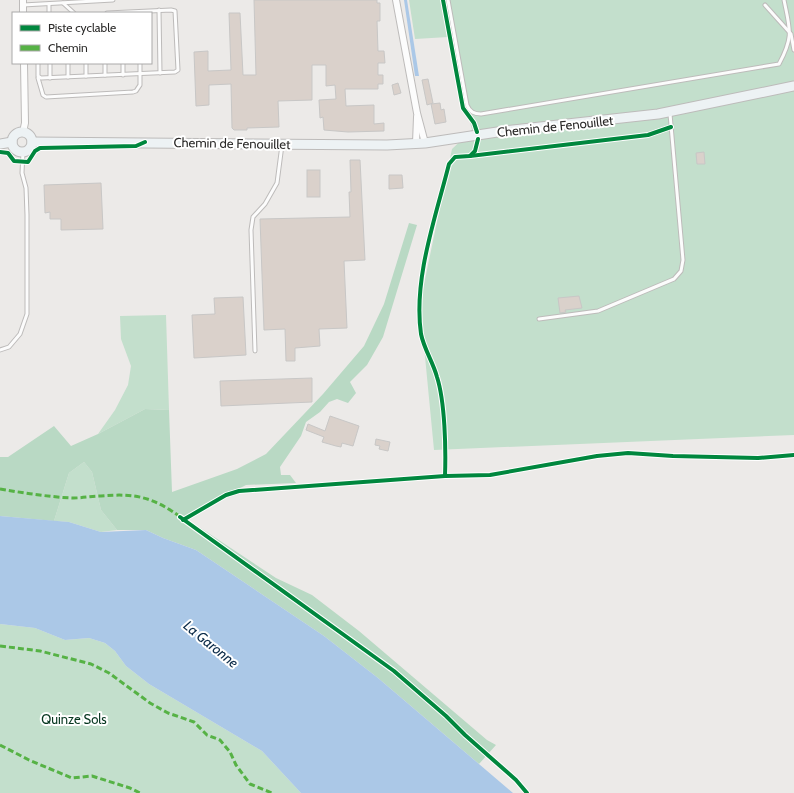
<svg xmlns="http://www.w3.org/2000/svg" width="794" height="793" viewBox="0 0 794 793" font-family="Cabin,sans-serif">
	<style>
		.green { fill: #c3dfcc }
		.forest { fill: #b9d9c4 }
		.water { fill: #abc8e7 }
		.building { fill: #dad1cb; stroke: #c8c7c6 }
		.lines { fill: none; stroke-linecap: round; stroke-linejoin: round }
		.lane-casing { stroke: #bdbbba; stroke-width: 5 }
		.street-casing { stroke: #bdbbba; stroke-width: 8 }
		.secondary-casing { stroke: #bdbbba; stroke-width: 11 }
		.lane { stroke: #fcfcfc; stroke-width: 3 }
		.street { stroke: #fcfcfc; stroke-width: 6 }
		.secondary { stroke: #edf2f4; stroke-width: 9 }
		.quiet { stroke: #56b245; stroke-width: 3; stroke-dasharray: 6 3; stroke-linecap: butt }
		.cycleway-casing { stroke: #fff; stroke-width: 6 }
		.cycleway { stroke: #00873e; stroke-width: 4 }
		.labels { text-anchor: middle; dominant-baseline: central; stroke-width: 4; stroke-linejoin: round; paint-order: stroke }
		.street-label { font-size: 13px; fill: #2a2928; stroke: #fff }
		.park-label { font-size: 13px; fill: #05361f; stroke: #fff }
		.water-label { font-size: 14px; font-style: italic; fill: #0a2a48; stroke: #fff }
	</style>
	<rect width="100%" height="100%" fill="#eceae8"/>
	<g class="green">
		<polygon points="409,0 794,0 794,435 434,450 421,315 422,294 452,149 472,130 448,37 415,39"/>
		<polygon points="166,315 169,410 145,409 98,434 115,410 128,385 131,366 121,339 120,316"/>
		<polygon points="84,462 92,472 101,510 117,530 101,532 69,522 54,521 69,473"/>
		<polygon points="0,624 35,628 65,640 89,638 105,643 115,651 126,666 149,684 262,751 301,793 0,793"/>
	</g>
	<polygon class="forest" points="409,223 417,225 383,337 367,365 350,382 356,393 348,403 337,399 329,402 320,412 306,422 301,436 280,467 281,475 290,475 296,483 246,485 209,504 187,519 276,578 312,595 359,631 487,740 496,745 479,764 378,678 324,636 196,550 163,538 146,530 117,530 101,510 92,472 84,462 69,473 54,521 0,516 0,457 8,457 54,426 71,446 98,434 145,409 169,410 172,492 237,469 266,454 323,394 364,346 384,304"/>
	<g class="water">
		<polygon points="404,0 407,0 419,76 415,76"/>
		<polygon points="0,516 69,522 101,532 146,530 163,538 196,550 324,636 378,678 513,793 301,793 262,751 149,684 126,666 115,651 105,643 89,638 65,640 35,628 0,624"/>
	</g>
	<g class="building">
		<polygon points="254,0 377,0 377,3 380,3 380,21 377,21 378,51 384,51 385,63 378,63 378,75 383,75 383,84 378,84 378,89 345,89 346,106 374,105 374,124 384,123 384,131 348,132 324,130 323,117 320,118 319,100 336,99 335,85 326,86 326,65 312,65 312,100 278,101 279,127 247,128 247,130 234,130 232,128 231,84 209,85 209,105 196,106 194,52 208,51 208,71 231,70 229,13 240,13 243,75 256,75"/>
		<polygon points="428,79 433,103 427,105 422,80"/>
		<polygon points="398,83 401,93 394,95 392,85"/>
		<polygon points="440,103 441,110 444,109 446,122 435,124 431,104"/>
		<polygon points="704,152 705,164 697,164 696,153"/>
		<polygon points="350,160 360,160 365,260 344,261 347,328 319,329 320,346 295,348 295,361 286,361 285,329 264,330 260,219 350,217 349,192 351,192"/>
		<rect x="307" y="170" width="13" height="27"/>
		<polygon points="389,175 402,175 403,188 389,189"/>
		<polygon points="101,183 103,229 61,230 61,219 50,219 50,212 45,213 44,185"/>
		<polygon points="579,296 582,308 565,310 566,312 560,313 558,298"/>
		<polygon points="243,297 246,355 194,358 192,315 215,314 214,298"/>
		<polygon points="312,378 312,402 221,406 220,381"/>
		<polygon points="330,416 359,426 353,446 342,443 341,447 336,446 322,442 324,437 306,430 308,424 325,431"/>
		<polygon points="376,439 390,442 388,451 379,449 380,446 375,445"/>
	</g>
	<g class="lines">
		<defs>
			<g id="lane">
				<path d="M448,0L467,105C470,112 474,114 481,114L779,64C794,36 790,30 784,0"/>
				<polyline points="63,3 74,13"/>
				<polyline points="49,4 49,13"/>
				<polyline points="23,5 113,0"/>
				<polyline points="765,5 791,34 794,50"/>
				<polyline points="159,10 160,73"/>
				<polyline points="38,63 38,76 41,78 175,72 178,70 175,11 171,10 107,13"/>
				<polyline points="50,63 50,78"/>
				<polyline points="68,63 68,77"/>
				<polyline points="86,63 86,76"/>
				<polyline points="105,63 105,75"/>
				<polyline points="123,63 123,75"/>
				<polyline points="38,78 43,95 46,97 133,92 136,91 140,85 140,63"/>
				<polyline points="539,319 598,311 674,279 681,271 683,260 670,114"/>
				<polyline points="0,350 9,347 20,334 27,314 27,215 26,188 22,173 23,152"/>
				<polyline points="255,351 251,230 253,217 265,204 277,183 282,145"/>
			</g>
			<g id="street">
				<polyline points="23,0 23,13"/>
				<polyline points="396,0 417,113 425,143"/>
				<polyline points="23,132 25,123 24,63"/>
				<polyline points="416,143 417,117"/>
			</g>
			<g id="secondary">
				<circle cx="22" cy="142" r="10"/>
				<polyline points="32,142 387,145 425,143 504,131 658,114 794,86"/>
				<polyline points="0,144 12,142"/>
			</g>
		</defs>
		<use href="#lane" class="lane-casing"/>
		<use href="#street" class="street-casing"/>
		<use href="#secondary" class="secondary-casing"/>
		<use href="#lane" class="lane"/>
		<use href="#street" class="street"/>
		<use href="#secondary" class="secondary"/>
		<g class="quiet">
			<path d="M0,489C24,493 49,497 73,498C83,498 92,496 101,496C136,493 153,497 182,518"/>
			<polyline points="0,646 40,651 91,664 109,673 150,703 168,713 194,722 207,735 220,740 230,752 236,765 250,784 272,793"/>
			<polyline points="0,745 29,760 72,778 92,776 130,788 140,793"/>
		</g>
		<defs>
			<g id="cycleway">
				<polyline points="443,0 463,108 474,123 477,132"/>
				<polyline points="0,152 8,153 14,161 28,162 35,151 40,148 136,146 145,142"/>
				<polyline points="470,156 648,135 671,127"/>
				<path d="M445,476C446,449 445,402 437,377C433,362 424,349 421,334C413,279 436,216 449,164L455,157L470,156L475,151L478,139"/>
				<polyline points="180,517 394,671 446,716 465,735 516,780 527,793"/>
				<polyline points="183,520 226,495 239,491 445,476 490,475 597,456 628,453 673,456 758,458 794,455"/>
			</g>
		</defs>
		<use href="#cycleway" class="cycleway-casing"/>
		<use href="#cycleway" class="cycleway"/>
	</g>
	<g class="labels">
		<g class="street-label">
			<text transform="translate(555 126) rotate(-6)">Chemin de Fenouillet</text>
			<text transform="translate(232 143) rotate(1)">Chemin de Fenouillet</text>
		</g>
		<g class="park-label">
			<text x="74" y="719">Quinze Sols</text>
		</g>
		<g class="water-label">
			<text transform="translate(211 644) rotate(39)">La Garonne</text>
		</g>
	</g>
	<rect x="12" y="12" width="140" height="52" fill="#ffffff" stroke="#aaa9a9"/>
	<rect x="20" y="25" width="20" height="6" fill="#00873e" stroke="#aaa9a9"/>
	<text x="48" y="32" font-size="12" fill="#2a2928">Piste cyclable</text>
	<rect x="20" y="45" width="20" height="6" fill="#56b245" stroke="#aaa9a9"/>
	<text x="48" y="52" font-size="12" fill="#2a2928">Chemin</text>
</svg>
